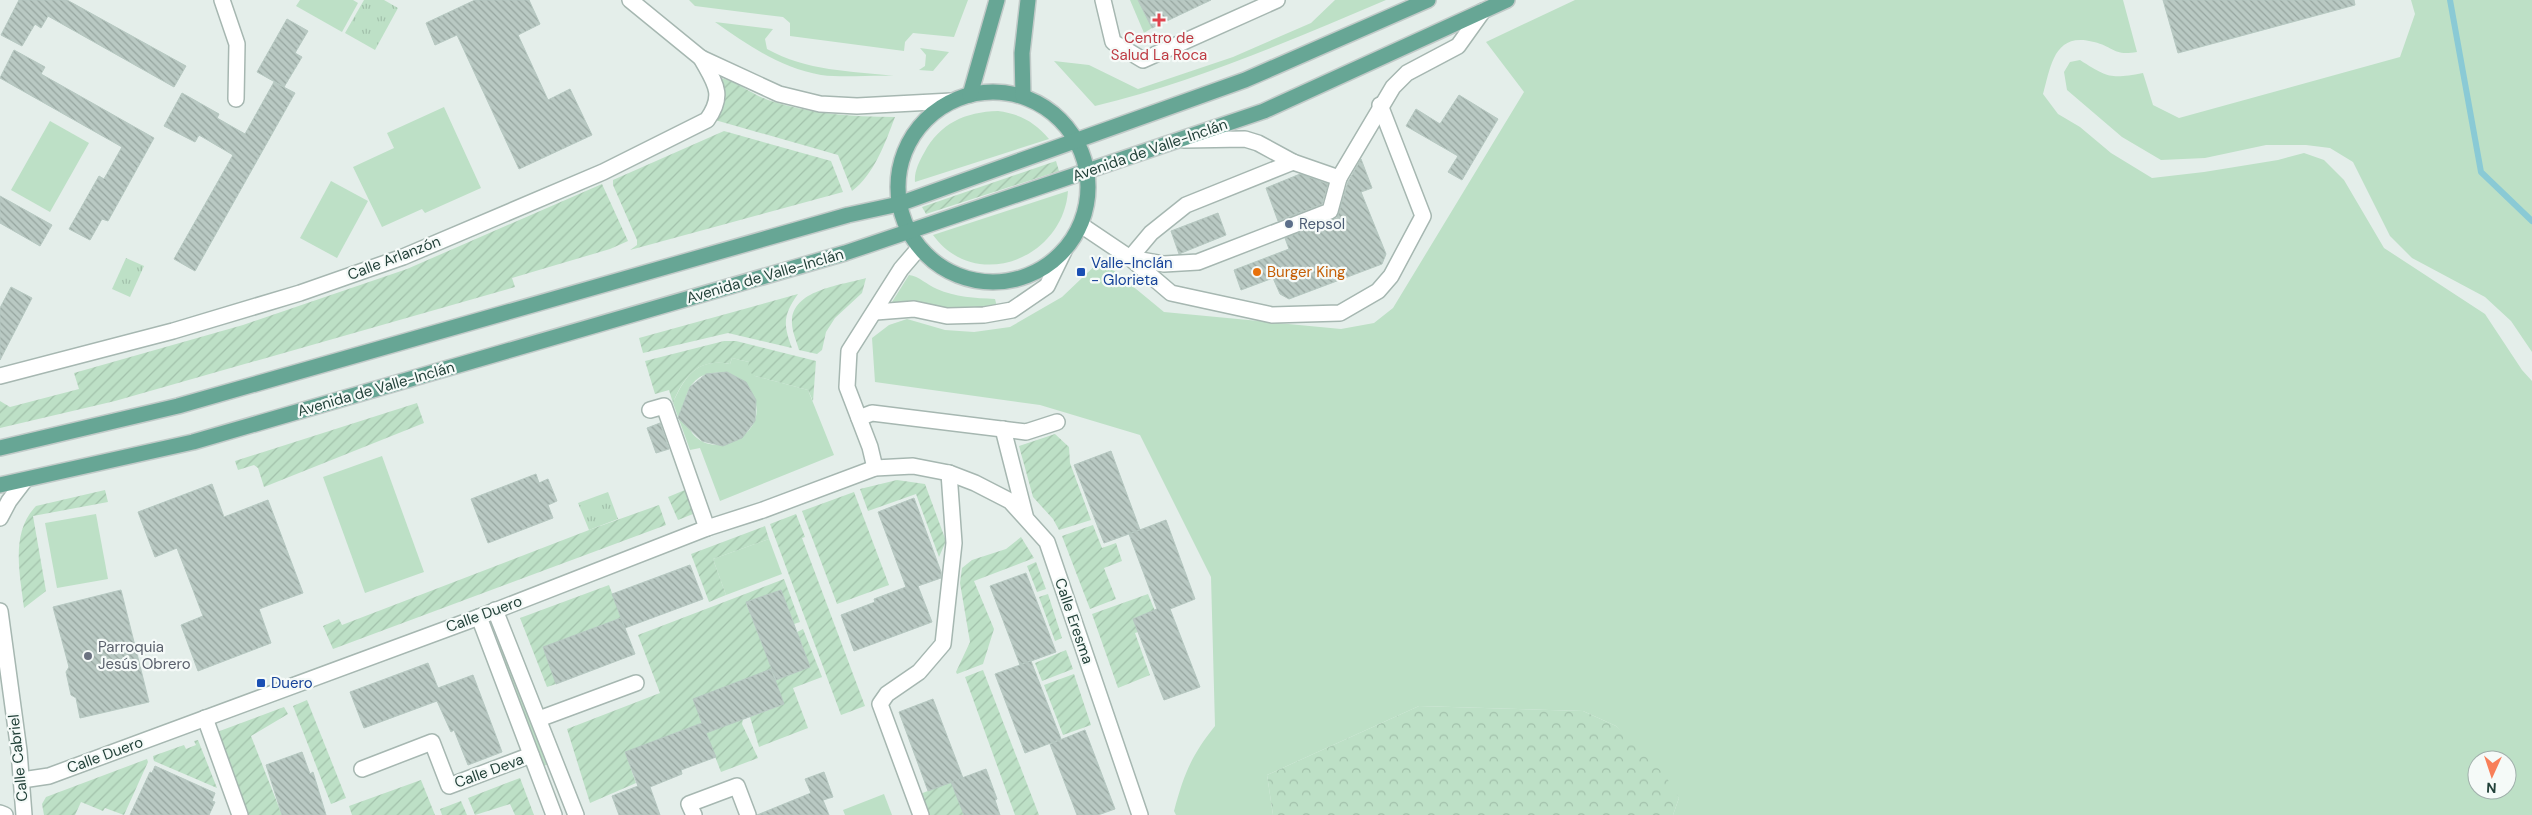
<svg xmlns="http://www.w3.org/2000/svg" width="2532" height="815" viewBox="0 0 2532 815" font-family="'DM Sans',sans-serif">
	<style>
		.grass { fill: #bde0c6; fill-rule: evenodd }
		.forest { fill: url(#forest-crowns) }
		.park { fill: url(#park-tufts) }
		.garden { fill: url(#garden-furrows) }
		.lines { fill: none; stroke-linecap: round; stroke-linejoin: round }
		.stream { stroke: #8acad5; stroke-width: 6 }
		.building { fill: url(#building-back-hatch); stroke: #b6c8c1 }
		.minor-casing { stroke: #a6b7b1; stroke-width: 18 }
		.major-casing { stroke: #c1cac8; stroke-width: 18 }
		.minor { stroke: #fff; stroke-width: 15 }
		.major { stroke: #67a695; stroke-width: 15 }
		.health-dot { fill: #e0444e; stroke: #f5faf8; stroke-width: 2 }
		.service-dot { fill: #5c6f8a; stroke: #f5faf8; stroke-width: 2 }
		.transit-dot { fill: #1a4fb4; stroke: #f5faf8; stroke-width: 2 }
		.food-dot { fill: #e8710a; stroke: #f5faf8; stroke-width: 2 }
		.worship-dot { fill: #6b7280; stroke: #f5faf8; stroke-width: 2 }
		.labels { text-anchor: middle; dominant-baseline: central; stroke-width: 4.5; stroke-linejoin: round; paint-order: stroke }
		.health-label { font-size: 15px; fill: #be3a42; stroke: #f5faf8 }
		.street-label { font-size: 15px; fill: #224139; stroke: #f5faf8 }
		.service-label { font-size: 15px; fill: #4e5e75; stroke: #f5faf8; text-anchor: start }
		.transit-label { font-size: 15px; fill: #164399; stroke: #f5faf8; text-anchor: start }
		.food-label { font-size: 15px; fill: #c56008; stroke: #f5faf8; text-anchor: start }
		.worship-label { font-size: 15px; fill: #5b616d; stroke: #f5faf8; text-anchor: start }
	</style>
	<defs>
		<pattern id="forest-crowns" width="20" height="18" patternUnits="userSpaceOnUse" patternTransform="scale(1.25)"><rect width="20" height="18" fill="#bde0c6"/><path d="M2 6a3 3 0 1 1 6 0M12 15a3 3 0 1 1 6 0" fill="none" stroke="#a2c1ab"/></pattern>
		<pattern id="park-tufts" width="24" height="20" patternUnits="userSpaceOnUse" patternTransform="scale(1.25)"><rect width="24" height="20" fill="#bde0c6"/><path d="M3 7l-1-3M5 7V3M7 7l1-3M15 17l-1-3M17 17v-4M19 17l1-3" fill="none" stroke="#a2c1ab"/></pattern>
		<pattern id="garden-furrows" width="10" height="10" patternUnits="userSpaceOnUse" patternTransform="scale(1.25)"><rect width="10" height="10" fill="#bde0c6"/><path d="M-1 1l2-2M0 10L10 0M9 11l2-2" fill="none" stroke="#a2c1ab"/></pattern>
		<pattern id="building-back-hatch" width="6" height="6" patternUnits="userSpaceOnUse" patternTransform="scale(1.25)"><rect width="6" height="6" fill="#b9c9c3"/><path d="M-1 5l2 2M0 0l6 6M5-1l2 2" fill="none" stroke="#96a59f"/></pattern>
	</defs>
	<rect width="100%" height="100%" fill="#e4eeea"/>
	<g class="grass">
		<polygon points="300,0 353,0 358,3 342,32 296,6"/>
		<polygon points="689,0 968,0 954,37 913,33 905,42 904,51 790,36 790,23 783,17 695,6"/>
		<polygon points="1130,0 1138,0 1152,28 1144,33"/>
		<path d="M1335,0H1386C1291,40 1196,82 1095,106L1054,61L1089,65L1138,89L1233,57L1311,23Z"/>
		<path d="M1575,0H2123L2137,52C2112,56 2115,47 2094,42C2054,31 2051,66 2043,94L2058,114L2080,127L2111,153L2152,178L2204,172L2278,160L2304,153L2324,160L2344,180L2384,248L2485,314L2522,370L2532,381V815H1673L1679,798L1616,726L1583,711L1419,706L1267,775L1273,815H1176L1174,811C1184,774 1191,756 1215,726L1211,577L1140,435L1040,405L875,382L872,338L889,325L907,319L945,330L974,332L1010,327L1062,297L1103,258L1107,265L1164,312L1341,329L1374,323L1393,308L1524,92L1486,42ZM2477,760H2507V790H2477Z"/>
		<path d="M2411,0H2532V352L2511,321L2485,297L2412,258L2390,236L2353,162L2330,148L2306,145H2266L2205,158L2161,160L2122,137L2067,90L2064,72L2070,62L2080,60C2108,78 2111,79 2143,73L2153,105L2179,118L2400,57L2415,14Z"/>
		<path d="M715,22L773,29L765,39L767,49C806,71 851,71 894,76C870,75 844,78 821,75C780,68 748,45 715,22Z"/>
		<polygon points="920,48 949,52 933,71 919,70 925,66 926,55"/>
		<polygon points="444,107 481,188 425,213 422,209 382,227 353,167 394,148 387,133"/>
		<path d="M998,111C1020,114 1035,122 1049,139L915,182C914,172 919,162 924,153C940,123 965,112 998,111Z"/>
		<polygon points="50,121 89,143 50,212 11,190"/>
		<polygon points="331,181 368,201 337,258 300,238"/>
		<path d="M1068,191C1063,259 975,293 933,235Z"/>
		<path d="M909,275C919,276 927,285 937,289C955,297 975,298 995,299L997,307L961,311L904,302L895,305L892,302Z"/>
		<path d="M732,358L749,362L755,376L808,390L834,455L720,501L700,448L690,450L673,403C685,376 697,358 730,364ZM727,372C733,375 739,378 744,381C748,384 750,390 752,394C776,436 700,470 686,420C681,403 688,378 708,374C714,372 721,373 727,372Z"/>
		<polygon points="382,456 424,572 365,593 323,477"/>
		<polygon points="96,514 108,579 57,588 45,523"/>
		<polygon points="769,539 782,574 726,595 713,559"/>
		<polygon points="502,642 549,764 543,766 497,644"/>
		<polygon points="884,794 892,815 845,815 843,810"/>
	</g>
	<polygon class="forest" points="1419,706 1583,711 1616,726 1665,775 1679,798 1673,815 1273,815 1267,775"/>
	<g class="park">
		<polygon points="364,0 384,0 398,8 375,50 345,33"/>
		<polygon points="126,258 144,266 130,297 112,289"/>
		<polygon points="608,492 618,519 589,530 578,503"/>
	</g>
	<g class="garden">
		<path d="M719,78C731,78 755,96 768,100C810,114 851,117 895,117C886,141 874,175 852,191L838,155L715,120Z"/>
		<polygon points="724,131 831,161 843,192 630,250 637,245 637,240 613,185 613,180"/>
		<polygon points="1056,161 1059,171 926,214 922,207"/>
		<polygon points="602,184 628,241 610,249 512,278 515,287 115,401 0,428 0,401 10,407 79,389 74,373 243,325 407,269"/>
		<path d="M866,278L862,293L835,318L826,332L822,350L817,354L799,350C796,340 791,329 792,319C795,289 843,285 866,278Z"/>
		<path d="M798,294C783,315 783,324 792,348L728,333L643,353L639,338Z"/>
		<path d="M724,341H736L816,361L813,401L808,390L755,376L747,370L749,362L732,358L730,364C698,358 684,376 673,403L669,390L655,394L645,361Z"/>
		<polygon points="417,403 424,423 264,487 258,468 254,465 238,470 235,461"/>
		<polygon points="1055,434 1069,447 1070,463 1091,520 1059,530 1053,519 1033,497 1019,446"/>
		<polygon points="897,480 925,484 946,541 939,557 916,494 868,511 860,489"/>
		<path d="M105,490L108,502L33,516L46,591L24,608C20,574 10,533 36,506Z"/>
		<polygon points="685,490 693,514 678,520 668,497"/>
		<polygon points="854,492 889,585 837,604 802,511"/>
		<polygon points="659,505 666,525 333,649 323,626 339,619 342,625 589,530"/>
		<polygon points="796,514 805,537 802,538 865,706 841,715 770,524"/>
		<polygon points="1093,525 1102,548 1116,543 1122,561 1104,568 1116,599 1090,609 1062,536"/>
		<polygon points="765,526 769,539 713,559 726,595 709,602 691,554"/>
		<polygon points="1021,537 1034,558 974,581 994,629 983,664 957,674 956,672 970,642 960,583 962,568 972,560 1006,549"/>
		<polygon points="1036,562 1046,589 1037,592 1027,566"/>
		<polygon points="784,579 800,622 794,624 781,590 746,603 772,669 694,699 702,723 672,734 673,737 625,752 636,783 590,803 567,729 660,693 638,635"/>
		<polygon points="609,585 621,618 543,647 556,684 547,687 520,618"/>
		<polygon points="1048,594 1062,638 1055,641 1039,597"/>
		<polygon points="1148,594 1155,611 1133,619 1138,632 1135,633 1150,675 1118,688 1092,614"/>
		<polygon points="803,629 822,677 793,688 808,728 759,747 750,717 784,704 775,680 810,667 797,632"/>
		<polygon points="1066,650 1073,669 1042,681 1035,663"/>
		<polygon points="983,670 1039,815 1015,815 965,677"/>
		<polygon points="1074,674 1091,725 1063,735 1044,685"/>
		<polygon points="307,700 346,798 331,804 293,706"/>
		<polygon points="284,707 288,714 251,736 282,815 247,815 217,732"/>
		<polygon points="743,719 742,724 758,758 721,772 706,733"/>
		<polygon points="198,740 217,788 154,761 153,756 184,745 186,749 196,745 194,741"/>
		<polygon points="147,759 148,762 124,815 105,808 103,811 81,802 75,815 44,815 42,804 46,797"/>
		<polygon points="520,778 534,815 515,815 510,804 475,815 468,798"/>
		<polygon points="421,780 435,815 352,815 349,806"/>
		<polygon points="951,782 964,815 928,815 920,794"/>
		<polygon points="461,801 467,815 442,815 440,809"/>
	</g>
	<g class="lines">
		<polyline class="stream" points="2450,0 2481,172 2532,221"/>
	</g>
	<g class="building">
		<polygon points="19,0 67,0 186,66 174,87 48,16 41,28 35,24 22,46 1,35"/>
		<polygon points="475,0 529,0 540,24 518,35 548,100 570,89 592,135 519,169 457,35 435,45 426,23"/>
		<polygon points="1138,0 1211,0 1152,28"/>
		<polygon points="2163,0 2354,0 2355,5 2178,53"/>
		<polygon points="287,19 308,31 295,53 302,57 284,87 257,72"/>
		<polygon points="14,50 45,67 41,74 154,138 108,221 102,219 90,240 69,229 99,176 104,179 122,147 0,78"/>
		<polygon points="274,82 295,93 195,271 174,259 233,155 199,135 195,142 164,126 182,93 219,114 217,118 245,134"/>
		<polygon points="1459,95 1498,119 1462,180 1448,172 1458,156 1406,126 1416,109 1440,124"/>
		<polygon points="1361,159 1372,188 1361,192 1386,254 1382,264 1289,299 1280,294 1273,278 1241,290 1234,270 1289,249 1285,238 1337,218 1348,182"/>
		<polygon points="1300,174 1328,184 1322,204 1278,221 1266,188"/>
		<polygon points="0,196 52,225 40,246 0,223"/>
		<polygon points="1218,213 1226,235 1179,254 1171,231"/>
		<polygon points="11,287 32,298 0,360 0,308"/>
		<polygon points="727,372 746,382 756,400 755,421 742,438 723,446 702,441 678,418 690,387 706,374"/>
		<polygon points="660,423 669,449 656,453 647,428"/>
		<polygon points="1111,451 1140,530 1104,543 1074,465"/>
		<polygon points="536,474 539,483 548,479 557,501 548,505 553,518 488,543 471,499"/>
		<polygon points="212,484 224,517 268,500 303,593 259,609 271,643 198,671 181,625 203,616 177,548 155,557 138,512"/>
		<polygon points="914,498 941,572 941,578 918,586 932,622 854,651 841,615 875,602 874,599 906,587 878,512"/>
		<polygon points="1166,520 1195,599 1170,609 1200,687 1164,700 1133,619 1157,609 1129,534"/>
		<polygon points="690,565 703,599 625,628 612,594"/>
		<polygon points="1026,573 1056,652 1020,665 990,586"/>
		<polygon points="121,590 149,702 80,718 76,698 71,695 66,672 69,667 53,607"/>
		<polygon points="781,590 810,667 776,680 746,602"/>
		<polygon points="621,618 635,654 556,684 543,647"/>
		<polygon points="1031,661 1061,739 1025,753 995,674"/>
		<polygon points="428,663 438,688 473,675 502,752 468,765 454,730 451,732 437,701 364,728 350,692"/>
		<polygon points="771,669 784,704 706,733 716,757 681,770 682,774 650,787 660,815 619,815 612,796 638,786 625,752 702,723 693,699"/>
		<polygon points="933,699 963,778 928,791 899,712"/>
		<polygon points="1085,730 1115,809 1098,815 1077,815 1050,744"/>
		<polygon points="302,752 310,774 313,772 326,815 282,815 266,765"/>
		<polygon points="155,766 215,793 212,801 215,802 209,815 130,815 150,772 152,773"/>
		<polygon points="986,769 997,799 995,800 1000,815 964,815 951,782"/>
		<polygon points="824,772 833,797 823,800 829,815 757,815 811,793 805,779"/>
	</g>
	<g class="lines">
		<defs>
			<g id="minor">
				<polyline points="222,0 237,44 236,99"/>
				<polyline points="630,0 701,58 779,94 820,104 857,106 952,101"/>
				<polyline points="1103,0 1113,42 1143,60 1277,0"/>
				<polyline points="1184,140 1245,139 1258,143 1293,162 1339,178 1393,87 1407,73 1458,46 1483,11"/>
				<polyline points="1293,162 1186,205 1151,233 1130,258 1171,293 1272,315 1340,313 1378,291 1391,276 1423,216 1380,105"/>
				<polyline points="1081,225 1130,258 1164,264 1198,262 1330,211 1339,178"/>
				<polyline points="876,312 914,309 947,316 984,315 1012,310 1047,286 1064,251"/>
				<path d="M0,376L173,331L300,293L403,257L603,172L707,120C726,94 714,82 701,58"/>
				<polyline points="650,410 664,406 707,528"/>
				<polyline points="859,418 872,413 1026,432 1057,422"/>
				<polyline points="1003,429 1025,515"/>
				<polyline points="875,468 870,447 847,387 849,351 901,269 919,248"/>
				<polyline points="0,518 9,501 25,480"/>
				<polyline points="495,610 576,815"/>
				<polyline points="0,611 19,751 24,815"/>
				<polyline points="479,617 554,815"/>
				<polyline points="205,718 240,815"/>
				<polyline points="539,719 636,683"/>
				<polyline points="362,769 432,742 449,786 531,755"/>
				<polyline points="22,780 49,776 479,617 707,528 763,510 875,468 913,466 949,473 975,483 1010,501 1047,542 1140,815"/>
				<polyline points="0,813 5,815"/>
				<polyline points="694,815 689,804 737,786 748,815"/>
				<polyline points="921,815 880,704 887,694 919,672 943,644 954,543 949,473"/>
			</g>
			<g id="major">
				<circle cx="993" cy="187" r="95"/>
				<polyline points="970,95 997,0"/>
				<polyline points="1023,96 1022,53 1028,0"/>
				<polyline points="0,448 178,406 848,215 899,204 1245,80 1428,0"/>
				<polyline points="0,485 193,442 845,253 1264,111 1507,0"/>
			</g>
		</defs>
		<use href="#minor" class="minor-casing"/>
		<use href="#major" class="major-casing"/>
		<use href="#minor" class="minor"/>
		<use href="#major" class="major"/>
	</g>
	<path class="health-dot" d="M1156.5 12.5h5v5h5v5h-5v5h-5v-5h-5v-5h5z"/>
	<circle class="service-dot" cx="1289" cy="224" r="5"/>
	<g class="transit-dot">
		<rect x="1076" y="267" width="10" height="10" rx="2.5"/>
		<rect x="256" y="678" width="10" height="10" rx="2.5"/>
	</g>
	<circle class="food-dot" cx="1257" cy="272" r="5"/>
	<circle class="worship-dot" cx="88" cy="656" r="5"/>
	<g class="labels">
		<g class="health-label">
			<text x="1159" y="38">Centro de<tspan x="1159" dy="17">Salud La Roca</tspan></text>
		</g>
		<g class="street-label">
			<text transform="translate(1150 150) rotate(-19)">Avenida de Valle-Inclán</text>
			<text transform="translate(394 258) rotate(-21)">Calle Arlanzón</text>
			<text transform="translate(765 276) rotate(-16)">Avenida de Valle-Inclán</text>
			<text transform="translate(376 389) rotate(-16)">Avenida de Valle-Inclán</text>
			<text transform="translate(484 614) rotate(-20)">Calle Duero</text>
			<text transform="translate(1074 621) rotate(71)">Calle Eresma</text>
			<text transform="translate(105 755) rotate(-20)">Calle Duero</text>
			<text transform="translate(18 758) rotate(-96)">Calle Cabriel</text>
			<text transform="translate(489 771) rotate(-20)">Calle Deva</text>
		</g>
		<g class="service-label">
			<text x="1299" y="224">Repsol</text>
		</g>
		<g class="transit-label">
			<text x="1091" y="263">Valle-Inclán<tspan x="1091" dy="17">- Glorieta</tspan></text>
			<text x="271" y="683">Duero</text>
		</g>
		<g class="food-label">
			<text x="1267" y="272">Burger King</text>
		</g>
		<g class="worship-label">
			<text x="98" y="647">Parroquia<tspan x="98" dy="17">Jesús Obrero</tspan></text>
		</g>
	</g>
	<g transform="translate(2492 775) rotate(183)"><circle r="24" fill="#f5faf8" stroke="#a1b0ac"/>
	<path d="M0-4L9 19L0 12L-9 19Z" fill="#f87f59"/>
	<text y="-8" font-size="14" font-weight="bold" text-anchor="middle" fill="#224139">N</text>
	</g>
</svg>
